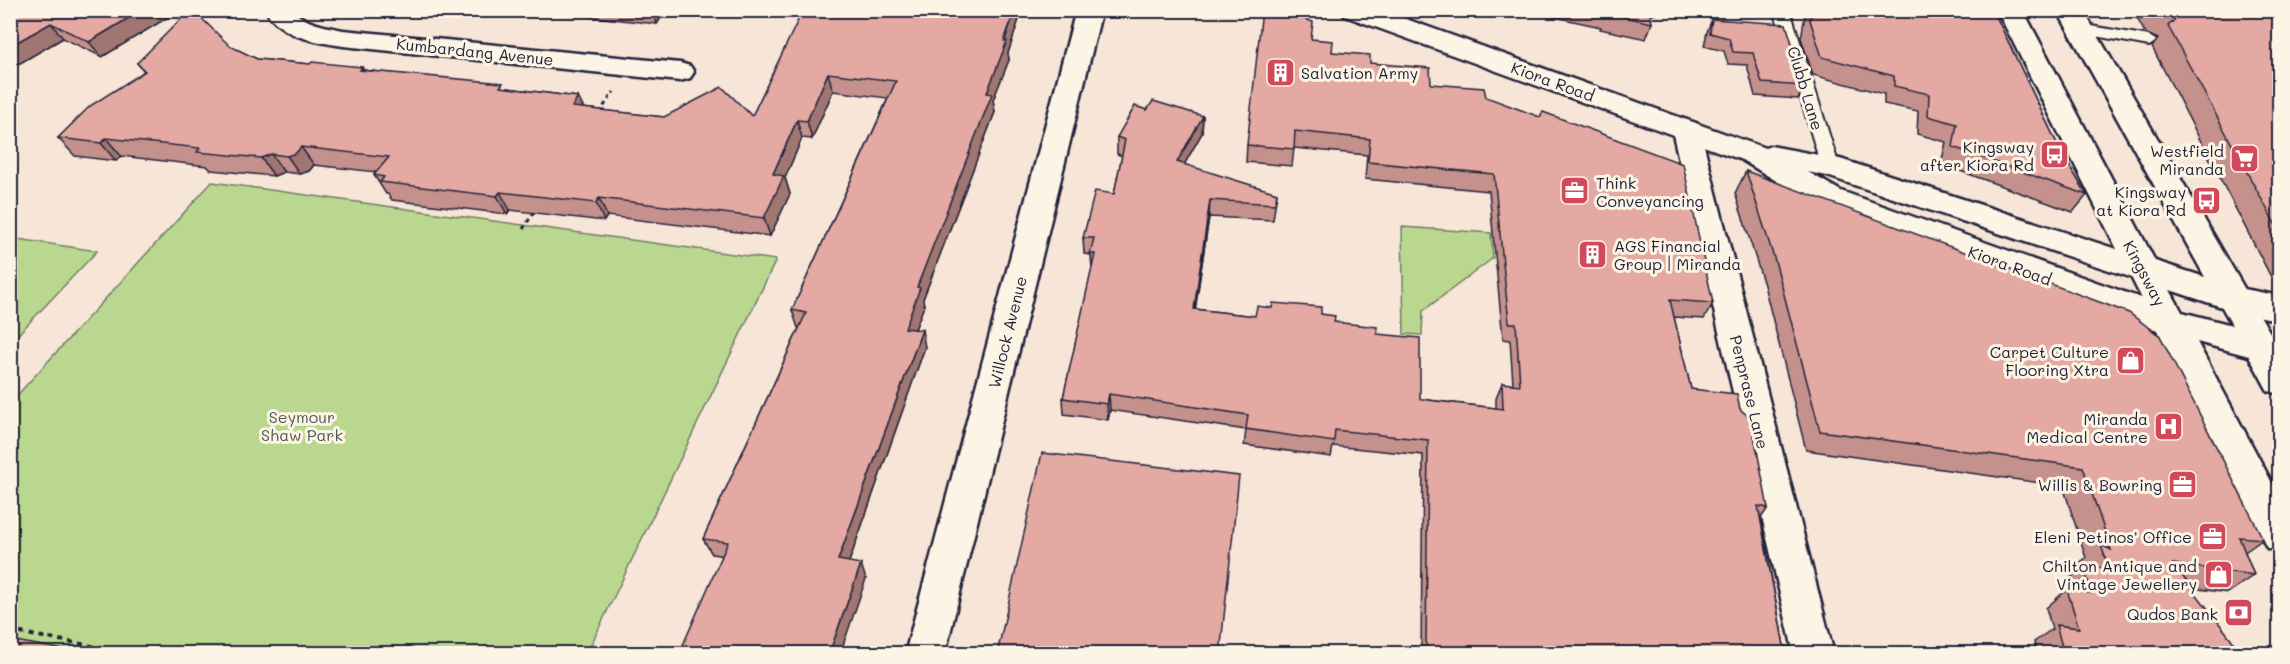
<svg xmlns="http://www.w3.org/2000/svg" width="2290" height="664" viewBox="0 0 2290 664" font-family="Mali,sans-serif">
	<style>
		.green { fill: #bad78f; stroke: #6e7c65; stroke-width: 1.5 }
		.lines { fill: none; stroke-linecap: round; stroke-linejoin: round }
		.service-casing { stroke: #22223b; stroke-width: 4 }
		.minor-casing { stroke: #22223b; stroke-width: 5 }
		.tertiary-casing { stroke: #22223b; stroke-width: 5 }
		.secondary-casing { stroke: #22223b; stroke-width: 5 }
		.primary-casing { stroke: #22223b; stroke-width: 5 }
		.path-far1 { stroke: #22223b; stroke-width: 3; stroke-dasharray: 4 4; stroke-linecap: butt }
		.path { stroke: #22223b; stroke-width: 4; stroke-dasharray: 5 5; stroke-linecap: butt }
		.service { fill: #fcf5e5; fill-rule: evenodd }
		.minor { fill: #fcf5e5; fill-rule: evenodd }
		.tertiary { fill: #fcf5e5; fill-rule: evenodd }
		.secondary { fill: #fcf5e5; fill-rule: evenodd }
		.primary { fill: #fcf5e5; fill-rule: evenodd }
		.wall { fill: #c4918c; stroke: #22223b; stroke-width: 1.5 }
		.shaded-wall { fill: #a07672; stroke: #22223b; stroke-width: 1.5 }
		.building { fill: #e4a9a3; stroke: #22223b; stroke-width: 1.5 }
		.labels { text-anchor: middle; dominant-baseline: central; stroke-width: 6; stroke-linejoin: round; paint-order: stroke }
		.street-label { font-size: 16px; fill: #22223b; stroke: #fcf5e5 }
		.poi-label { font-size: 16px; fill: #22223b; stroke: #fcf5e5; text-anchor: end }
		.park-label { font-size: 16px; fill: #505854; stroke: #fcf5e5 }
	</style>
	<rect width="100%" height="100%" fill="#f7e6d8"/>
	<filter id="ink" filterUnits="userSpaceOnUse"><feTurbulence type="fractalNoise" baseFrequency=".0167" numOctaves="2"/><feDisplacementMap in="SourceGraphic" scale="12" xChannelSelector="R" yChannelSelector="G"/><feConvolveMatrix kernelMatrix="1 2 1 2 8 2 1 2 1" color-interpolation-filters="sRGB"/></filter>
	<g filter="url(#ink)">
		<g class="green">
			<polygon points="212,182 776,260 587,653 11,653 10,403"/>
			<polygon points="1402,227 1491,233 1493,258 1423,311 1422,335 1404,334"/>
			<polygon points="11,238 97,251 11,342 10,238"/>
		</g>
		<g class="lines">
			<defs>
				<g id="service">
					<polygon points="1774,10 1790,10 1839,166 1836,170 1824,170 1821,166"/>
					<polygon points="2080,24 2149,36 2157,41 2149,46 2074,32 2072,29"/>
				</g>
				<g id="minor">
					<path d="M265,10H292C307,24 324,26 343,30L680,63L690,66L694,72L690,78L680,81L343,46C313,41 283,38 265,10Z"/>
					<polygon points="1076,10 1102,10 945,654 905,654"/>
					<polygon points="1686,120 1696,123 1700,130 1834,654 1794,654 1672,130 1676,123"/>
				</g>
				<polygon id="tertiary" points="2234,287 2280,296 2280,321 2223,308 2218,299 2223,290"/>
				<polygon id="secondary" points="1341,10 1381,10 1765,148 1771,146 1840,159 2153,261 2158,269 2153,277 2142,281 1827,176 1808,172 1841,191 2183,313 2187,322 2183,331 2171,335 1819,207 1742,160 1345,16"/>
				<path id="primary" d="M1997,10H2023L2155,261L2205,277L2057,10H2083L2280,350V394L2268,391L2249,356L2197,342L2280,498V552L2267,548ZM2170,290L2222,307L2232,325L2182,312Z"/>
			</defs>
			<use href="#service" class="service-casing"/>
			<use href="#minor" class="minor-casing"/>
			<use href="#tertiary" class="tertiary-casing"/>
			<use href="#secondary" class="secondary-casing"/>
			<use href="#primary" class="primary-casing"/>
			<g class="path-far1">
				<polyline points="599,113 614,92"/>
				<polyline points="523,229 536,209"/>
			</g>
			<polyline class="path" points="10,631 136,654"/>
			<use href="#service" class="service"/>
			<use href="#minor" class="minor"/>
			<use href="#tertiary" class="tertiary"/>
			<use href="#secondary" class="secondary"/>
			<use href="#primary" class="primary"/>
		</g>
		<g class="wall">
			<polygon points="10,10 180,10 102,57 63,38 10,69"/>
			<polygon points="531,10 666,10 657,24"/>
			<polygon points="788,10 1022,10 1008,53 1009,60 993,100 995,112 923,299 924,306 915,329 925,347 849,562 866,579 712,554 703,539 799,328 798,328 792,310 888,98 833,91 812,139 802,138 785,178 790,194 770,236 607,216 604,221 510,210 507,214 392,200 388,194 386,194 374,175 377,172 314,165 309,171 300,174 284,172 274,176 211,170 207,166 121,156 116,161 75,156 58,138 144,71 137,63 230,46 257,59 310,64 362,67 364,70 578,97 583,108 664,117 752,116 801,16"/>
			<polygon points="1531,10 1669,10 1650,15 1652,23 1646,39 1600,29 1601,27 1531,12"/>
			<polygon points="1806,10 1993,10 2061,152 2087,195 2073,212 1941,164 1946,142 1917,134 1918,111 1884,104 1884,94 1813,75 1801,38"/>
			<polygon points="2133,10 2280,10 2280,278 2271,277 2152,47 2158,39 2145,33"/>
			<polygon points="1712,19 1805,86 1798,99 1755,96 1747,65 1728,64 1724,51 1704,46 1707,32"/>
			<polygon points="1311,39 1332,52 1370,63 1431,84 1486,97 1713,303 1704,319 1674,317 1691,389 1740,409 1768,508 1761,518 1784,646 1806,654 1421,654 1423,455 1333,446 1331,457 1244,445 1246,430 1110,410 1108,420 1064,414 1063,398 1092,270 1091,255 1084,254 1083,238 1114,194 1122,156 1117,154 1117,137 1147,110 1203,116 1202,133 1184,165 1277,193 1273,220 1209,217 1195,309 1255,316 1321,314 1334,322 1377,334 1420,399 1496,408 1496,399 1502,383 1513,384 1510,340 1503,339 1489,191 1365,179 1367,155 1294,148 1292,166 1246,162 1247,145"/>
			<polygon points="1746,171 2263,539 2245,552 2254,575 2228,593 2191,588 2239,654 2037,654 2034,642 2052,629 2046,608 2064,592 2062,585 2081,569 2079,563 2086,558 2063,486 1806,450 1764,285 1735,193"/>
		</g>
		<g class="shaded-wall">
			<polygon points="142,10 180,10 102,57 89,42"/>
			<polygon points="666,10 657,24 653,11"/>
			<polygon points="1015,10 1022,10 1008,53 1009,60 993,100 995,112 923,299 924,306 909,345 905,328 917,287 987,93"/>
			<polygon points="1644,10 1669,10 1642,18"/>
			<polygon points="51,23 63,38 10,69 10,46"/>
			<polygon points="828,73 833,91 812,139 807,121"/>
			<polygon points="578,97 587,115 572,107"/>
			<polygon points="1203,116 1202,133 1176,179 1177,162"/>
			<polygon points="797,120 802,138 785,178 790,194 770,236 764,218 773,174"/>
			<polygon points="106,138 121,156 116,161 101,143"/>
			<polygon points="301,147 314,165 309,171 300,174 287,156"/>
			<polygon points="271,154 284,172 274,176 261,158"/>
			<polygon points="500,192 510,210 507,214 497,196"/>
			<polygon points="599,198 607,216 604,221 596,203"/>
			<polygon points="1210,200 1209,217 1193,325 1194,309"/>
			<polygon points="922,330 925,347 844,576 838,560"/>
			<polygon points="1109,394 1110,410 1108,420 1107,404"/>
			<polygon points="861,564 866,579 840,654 829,654"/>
		</g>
		<g class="building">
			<polygon points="10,10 142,10 89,42 51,23 10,46"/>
			<polygon points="190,10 193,10 230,46 257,59 310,64 312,62 362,67 360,70 503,83 500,87 578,97 572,107 664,117 722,87 752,116 803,10 1015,10 1004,41 1007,41 987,93 992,94 917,287 920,288 905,328 922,330 838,560 861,564 829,654 679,654 728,542 703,539 806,313 792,310 896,81 828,73 807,121 797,120 773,174 784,176 764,218 599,198 596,203 500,192 497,196 380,182 384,177 374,175 389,157 301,147 296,153 287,156 271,154 261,158 197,152 200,148 106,138 101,143 58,138 90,106 145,71 137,63"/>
			<polygon points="1262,10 1279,10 1313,22 1311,39 1333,41 1332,52 1370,55 1370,63 1430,68 1431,84 1484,88 1486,97 1540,117 1543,112 1683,164 1713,303 1670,300 1691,389 1737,394 1740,409 1751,419 1768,508 1758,506 1784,646 1805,649 1806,654 1449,654 1426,650 1428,440 1335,430 1334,442 1246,429 1248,415 1109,394 1107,404 1063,398 1095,254 1090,254 1094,238 1083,238 1095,191 1114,194 1125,140 1117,137 1135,106 1147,110 1153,101 1203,116 1177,162 1277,193 1275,204 1210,200 1194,309 1255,316 1257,306 1272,308 1273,303 1321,307 1321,314 1335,316 1334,322 1377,327 1377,334 1420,338 1420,399 1503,409 1502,383 1520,385 1516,323 1509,323 1494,174 1368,162 1370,139 1295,131 1294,149 1247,145"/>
			<polygon points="1606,10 1649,10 1652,23 1606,13"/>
			<polygon points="1812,10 1993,10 2061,152 2087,195 1953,147 1957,124 1928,116 1929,94 1894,86 1894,76 1822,57 1810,20"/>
			<polygon points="2159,10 2280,10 2280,233 2168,26 2175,20 2160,13"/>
			<polygon points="1712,19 1786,24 1805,86 1762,83 1753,53 1733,52 1729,38 1710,33"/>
			<polygon points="1746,171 2129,313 2160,336 2263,539 2239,537 2254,575 2173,564 2232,640 2239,654 2064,654 2056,625 2079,628 2067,590 2092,593 2083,566 2109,569 2101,545 2111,550 2083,467 1820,431 1776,264"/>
			<polygon points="1042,453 1239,476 1220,654 997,654"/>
			<polygon points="10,640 87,654 10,654"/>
		</g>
	</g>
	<defs>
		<symbol id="building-square" viewBox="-11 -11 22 22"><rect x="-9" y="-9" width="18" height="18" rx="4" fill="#d1495b" stroke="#fcf5e5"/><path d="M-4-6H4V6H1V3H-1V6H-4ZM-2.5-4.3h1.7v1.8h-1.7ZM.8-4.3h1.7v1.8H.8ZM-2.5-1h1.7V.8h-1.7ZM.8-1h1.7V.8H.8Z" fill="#fff"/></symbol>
		<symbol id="bus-square" viewBox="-11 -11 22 22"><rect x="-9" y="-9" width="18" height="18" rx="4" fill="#d1495b" stroke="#fcf5e5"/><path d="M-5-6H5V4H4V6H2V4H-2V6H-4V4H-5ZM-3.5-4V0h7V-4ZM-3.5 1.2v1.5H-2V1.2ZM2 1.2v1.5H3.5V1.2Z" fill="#fff"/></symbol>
		<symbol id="supermarket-square" viewBox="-11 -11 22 22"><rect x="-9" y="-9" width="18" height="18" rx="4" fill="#d1495b" stroke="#fcf5e5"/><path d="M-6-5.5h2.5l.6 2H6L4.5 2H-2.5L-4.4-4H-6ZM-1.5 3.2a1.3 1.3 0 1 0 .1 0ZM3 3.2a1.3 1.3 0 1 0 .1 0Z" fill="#fff"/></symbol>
		<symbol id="office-square" viewBox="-11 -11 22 22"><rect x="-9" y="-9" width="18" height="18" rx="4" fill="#d1495b" stroke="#fcf5e5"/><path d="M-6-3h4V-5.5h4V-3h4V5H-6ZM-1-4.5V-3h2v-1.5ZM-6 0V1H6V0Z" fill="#fff"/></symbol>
		<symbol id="shop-square" viewBox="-11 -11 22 22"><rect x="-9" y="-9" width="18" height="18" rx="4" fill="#d1495b" stroke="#fcf5e5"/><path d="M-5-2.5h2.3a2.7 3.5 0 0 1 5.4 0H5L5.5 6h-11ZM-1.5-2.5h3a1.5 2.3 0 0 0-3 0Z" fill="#fff"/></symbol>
		<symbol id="hospital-square" viewBox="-11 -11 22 22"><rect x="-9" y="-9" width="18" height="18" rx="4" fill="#d1495b" stroke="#fcf5e5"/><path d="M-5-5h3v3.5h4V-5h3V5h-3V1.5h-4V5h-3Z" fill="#fff"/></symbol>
		<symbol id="bank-square" viewBox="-11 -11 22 22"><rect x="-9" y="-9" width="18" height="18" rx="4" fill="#d1495b" stroke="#fcf5e5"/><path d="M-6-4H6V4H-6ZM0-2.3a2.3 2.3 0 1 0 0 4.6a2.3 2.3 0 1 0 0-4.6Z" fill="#fff"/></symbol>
	</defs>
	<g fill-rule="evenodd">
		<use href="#building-square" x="1264" y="56" width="33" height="33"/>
		<use href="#bus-square" x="2038" y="138" width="33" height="33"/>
		<use href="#supermarket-square" x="2228" y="142" width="33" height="33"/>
		<use href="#office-square" x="1558" y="174" width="33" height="33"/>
		<use href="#bus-square" x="2190" y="184" width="33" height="33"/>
		<use href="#building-square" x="1576" y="238" width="33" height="33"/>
		<use href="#shop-square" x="2114" y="344" width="33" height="33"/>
		<use href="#hospital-square" x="2152" y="410" width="33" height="33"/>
		<use href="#office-square" x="2166" y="468" width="33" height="33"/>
		<use href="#office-square" x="2196" y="520" width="33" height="33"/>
		<use href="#shop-square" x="2202" y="558" width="33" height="33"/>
		<use href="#bank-square" x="2222" y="596" width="33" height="33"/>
	</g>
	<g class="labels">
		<g class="street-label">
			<text transform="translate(475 51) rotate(6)">Kumbardang Avenue</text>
			<text transform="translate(1553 81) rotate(20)">Kiora Road</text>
			<text transform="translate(1806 88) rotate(73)">Clubb Lane</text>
			<text transform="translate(2010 265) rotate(20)">Kiora Road</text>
			<text transform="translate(2145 273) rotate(62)">Kingsway</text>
			<text transform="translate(1007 332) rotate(-76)">Willock Avenue</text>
			<text transform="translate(1750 392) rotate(76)">Penprase Lane</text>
		</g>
		<g class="poi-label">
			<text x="1301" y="72" text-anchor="start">Salvation Army</text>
			<text x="2034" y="146">Kingsway<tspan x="2034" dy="18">after Kiora Rd</tspan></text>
			<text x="2224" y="150">Westfield<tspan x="2224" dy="18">Miranda</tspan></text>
			<text x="1596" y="182" text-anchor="start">Think<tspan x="1596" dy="18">Conveyancing</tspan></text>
			<text x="2186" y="191">Kingsway<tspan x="2186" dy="18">at Kiora Rd</tspan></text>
			<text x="1614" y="245" text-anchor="start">AGS Financial<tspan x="1614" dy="18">Group | Miranda</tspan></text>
			<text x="2109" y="351">Carpet Culture<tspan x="2109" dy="18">Flooring Xtra</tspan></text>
			<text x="2148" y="418">Miranda<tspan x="2148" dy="18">Medical Centre</tspan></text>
			<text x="2162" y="484">Willis &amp; Bowring</text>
			<text x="2192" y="536">Eleni Petinos' Office</text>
			<text x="2197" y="565">Chilton Antique and<tspan x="2197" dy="18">Vintage Jewellery</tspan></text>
			<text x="2218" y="613">Qudos Bank</text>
		</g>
		<g class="park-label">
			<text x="302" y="416">Seymour<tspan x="302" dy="18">Shaw Park</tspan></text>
		</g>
	</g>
	<rect width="2290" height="664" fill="none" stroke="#fcf5e5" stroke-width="36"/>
	<rect x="18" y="18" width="2254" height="628" fill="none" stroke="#22223b" stroke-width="2" filter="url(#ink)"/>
</svg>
